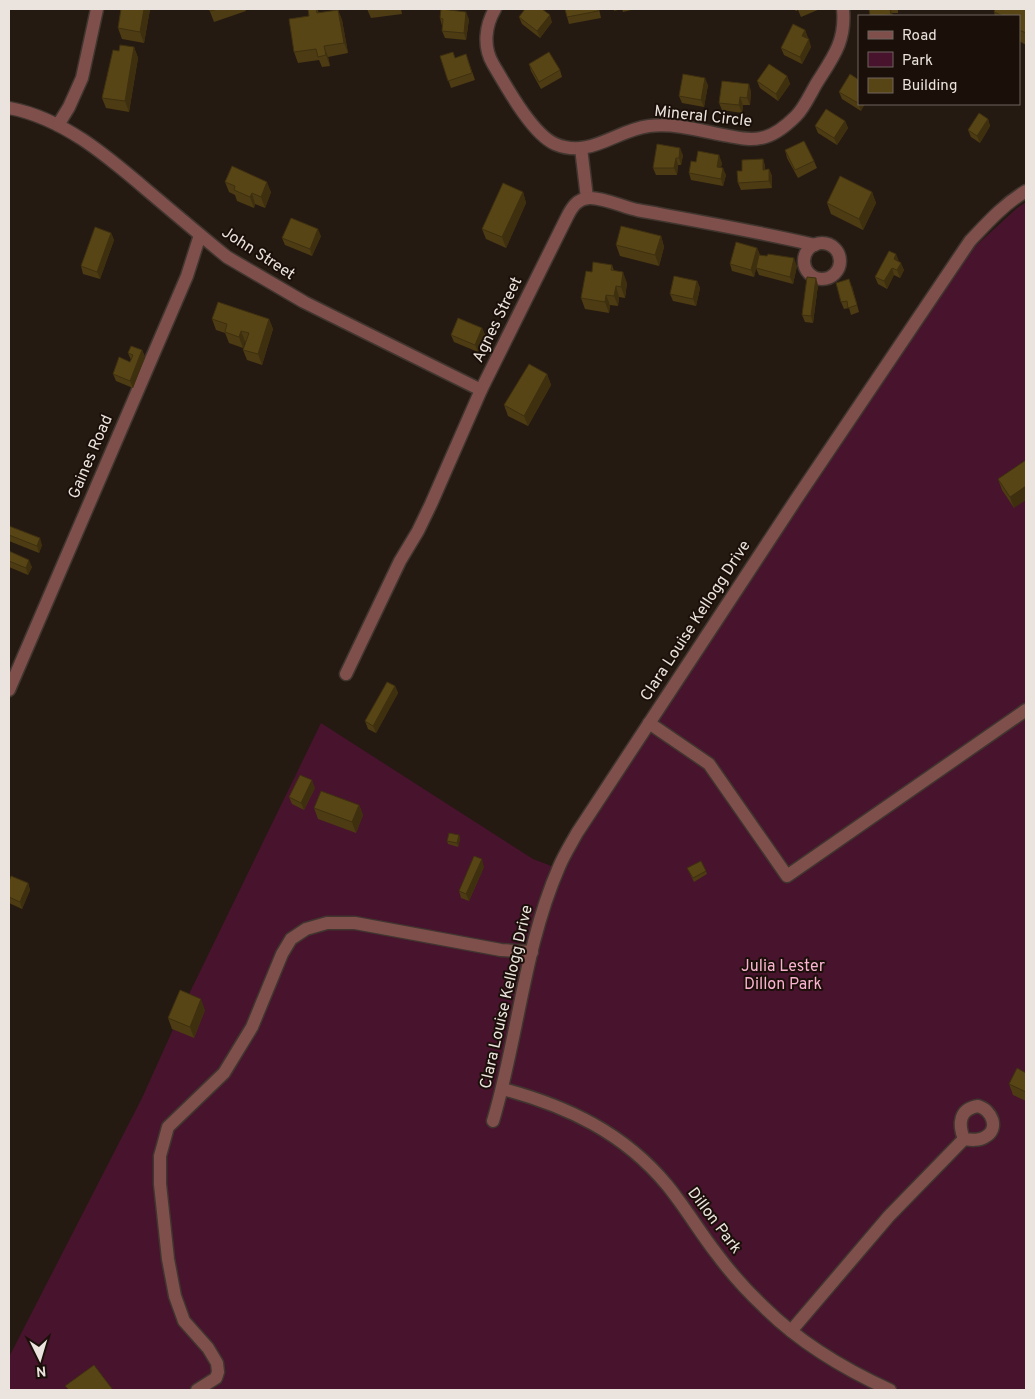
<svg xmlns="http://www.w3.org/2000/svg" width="1035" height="1399" viewBox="0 0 1035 1399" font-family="Overpass,sans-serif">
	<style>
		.green { fill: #47132d }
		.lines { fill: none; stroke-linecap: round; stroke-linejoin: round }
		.minor-casing { stroke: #40362f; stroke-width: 15 }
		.minor { stroke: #7f4f4b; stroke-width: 12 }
		.wall { fill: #4c3b13 }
		.shaded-wall { fill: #3e300f }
		.building { fill: #584516; stroke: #3e300f }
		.labels { text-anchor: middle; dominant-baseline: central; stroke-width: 4; stroke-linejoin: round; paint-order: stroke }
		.street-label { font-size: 16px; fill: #ebe3de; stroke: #1b1009 }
		.park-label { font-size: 16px; fill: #fbb2d0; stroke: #1b1009 }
	</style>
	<rect width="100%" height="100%" fill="#241a12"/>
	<polygon class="green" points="1026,202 1026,1390 9,1390 9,1357 142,1098 189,994 321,723 533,859 562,870 583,831 970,251 1017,208"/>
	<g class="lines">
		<defs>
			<g id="minor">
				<path d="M495,9C485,26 483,47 493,64C506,86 532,134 555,144C590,159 616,130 649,126C673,123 699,130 723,135C736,137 748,141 761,138C773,136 787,125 796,116C805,107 811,92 818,81C834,56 846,40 843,9"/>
				<path d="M9,108C63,118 107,156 148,191C174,213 200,235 227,257L304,302L481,390"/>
				<polyline points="58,125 69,107 82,78 97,9"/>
				<polyline points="581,148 587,198"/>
				<circle cx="822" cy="261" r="18"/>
				<path d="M346,674L400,561L418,531L431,504L481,390L567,217C572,207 577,199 589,198C602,197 623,207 637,210C697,221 755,231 815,245"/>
				<polyline points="9,690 187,276 200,235"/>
				<polyline points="649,723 709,764 787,876 1026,710"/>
				<path d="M503,1089C567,1106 624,1133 667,1185C685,1207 699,1231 716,1253C730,1272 747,1291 764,1307C800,1343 844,1369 890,1390"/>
				<path d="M978,1106C992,1110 1000,1129 985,1137C979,1141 971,1140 964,1139C958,1124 959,1109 978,1106Z"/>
				<path d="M493,1121C518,1038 524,947 559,867C564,855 571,844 577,833L797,498L970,241C988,222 1004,204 1026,191"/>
				<polyline points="791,1331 889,1216 964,1139"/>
				<polyline points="197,1390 216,1378 218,1372 217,1363 208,1348 184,1321 175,1296 168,1259 160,1184 160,1156 168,1127 224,1073 252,1027 282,954 291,939 306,929 327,923 355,923 501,950 532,952"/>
			</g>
		</defs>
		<use href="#minor" class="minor-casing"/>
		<use href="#minor" class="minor"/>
	</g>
	<g class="wall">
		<polygon points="121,9 150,9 144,43 122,39 118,28"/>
		<polygon points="209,9 245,9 246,11 214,22"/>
		<polygon points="308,9 317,9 319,13 338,10 342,20 348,53 328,57 330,66 322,67 319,60 298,63 294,52 309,16"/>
		<polygon points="367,9 401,9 402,14 371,18"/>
		<polygon points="599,9 601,18 569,24 567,17"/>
		<polygon points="614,9 635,9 623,12 622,9 614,11"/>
		<polygon points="794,9 820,9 801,17 798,10 796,11"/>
		<polygon points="869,9 898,9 898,13 892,13 893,16 870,16"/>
		<polygon points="1026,9 1026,45 1019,41 1019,16 995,16 994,12"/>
		<polygon points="519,17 552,22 540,38 522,24"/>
		<polygon points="440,18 469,19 466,40 445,38 442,31 442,26"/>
		<polygon points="805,30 808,38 807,39 811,47 802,64 784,55 781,48"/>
		<polygon points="134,47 138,58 129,112 106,108 102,98 119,51"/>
		<polygon points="466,54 475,80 451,88 440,56 455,58"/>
		<polygon points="529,64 560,70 562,77 541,89 531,71"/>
		<polygon points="787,76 790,84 778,101 760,88 757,81"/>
		<polygon points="859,80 861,111 842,99 839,92"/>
		<polygon points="708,85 704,107 682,103 679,96"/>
		<polygon points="751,91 750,105 743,105 742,113 722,110 719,103"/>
		<polygon points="988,119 990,126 980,143 971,137 968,130"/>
		<polygon points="845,121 848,128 837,145 818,133 815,126"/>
		<polygon points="785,150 814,161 817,168 798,178 787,158"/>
		<polygon points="683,155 681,165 678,165 677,175 656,175 653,168"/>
		<polygon points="763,159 765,166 765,170 769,169 772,176 772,188 741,190 738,183 742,171"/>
		<polygon points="696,162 722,163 721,167 726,175 723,186 691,180 689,173"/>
		<polygon points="225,182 271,192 265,208 255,204 254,208 237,201 235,195 229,192"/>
		<polygon points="523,192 526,203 506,248 486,239 482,229"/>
		<polygon points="872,192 876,203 863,230 831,214 827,203"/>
		<polygon points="111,233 114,240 100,279 83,274 81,266"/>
		<polygon points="321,236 312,256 285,245 282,238"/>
		<polygon points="661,236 664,247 659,266 620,256 616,245"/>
		<polygon points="757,248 760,255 797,266 793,284 759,275 756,268 754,277 732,271 730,264"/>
		<polygon points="899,261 904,270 900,278 894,275 887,289 878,284 875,277"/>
		<polygon points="612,265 614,271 627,283 625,298 619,297 618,306 610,305 609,313 585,309 581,298 592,272"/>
		<polygon points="697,281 700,288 696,306 673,301 670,294"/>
		<polygon points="818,285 813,323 805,322 802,315"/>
		<polygon points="852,286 859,312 851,315 849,308 844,309 841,302"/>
		<polygon points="212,319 269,319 273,329 262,365 247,360 243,350 246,342 245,341 243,348 229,343 225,333 216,330"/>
		<polygon points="482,328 485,335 478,352 454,342 451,335"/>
		<polygon points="142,350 145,357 133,388 116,381 113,374 130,362 131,360 128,353"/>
		<polygon points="547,374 551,385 528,426 508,416 504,405"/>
		<polygon points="1026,460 1014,508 1002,490 998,479"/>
		<polygon points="9,526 42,545 39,553 9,541"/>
		<polygon points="9,551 32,567 28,575 9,567"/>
		<polygon points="395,686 398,693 376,733 368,729 365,721"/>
		<polygon points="315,788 304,810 292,804 289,797"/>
		<polygon points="359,805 363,815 356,833 318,819 314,808"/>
		<polygon points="459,835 460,839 458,847 448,844 447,841"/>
		<polygon points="484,867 469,901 461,898 459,891"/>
		<polygon points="687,868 706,871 707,874 694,882"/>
		<polygon points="9,881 28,883 30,890 22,909 9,903"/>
		<polygon points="205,1010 194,1038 172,1029 168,1018"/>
		<polygon points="1026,1073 1026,1101 1013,1095 1009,1084"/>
	</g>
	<g class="shaded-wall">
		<polygon points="144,9 150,9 144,43 140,32"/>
		<polygon points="890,9 892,13 893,16 891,16"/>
		<polygon points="338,10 342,20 348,53 344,43"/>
		<polygon points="466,12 469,19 466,40 464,33"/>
		<polygon points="550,15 552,22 540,38 537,31"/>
		<polygon points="805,30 808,38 805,43 802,36"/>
		<polygon points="809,39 811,47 802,64 800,57"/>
		<polygon points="324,46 328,57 330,66 326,55"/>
		<polygon points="134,47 138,58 129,112 125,101"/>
		<polygon points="787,76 790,84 778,101 776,94"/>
		<polygon points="705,78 708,85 704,107 701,100"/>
		<polygon points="749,84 751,91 750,105 747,98"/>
		<polygon points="740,97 743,105 742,113 739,105"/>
		<polygon points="858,103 859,103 859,104 865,104 861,111"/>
		<polygon points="988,119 990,126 980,143 977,136"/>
		<polygon points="845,121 848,128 837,145 834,138"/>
		<polygon points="680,148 683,155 681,165 679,158"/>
		<polygon points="719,155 722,163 719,174 717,167"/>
		<polygon points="676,158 678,165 677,175 674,168"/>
		<polygon points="763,159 765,166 766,177 763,170"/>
		<polygon points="723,168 726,175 723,186 721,179"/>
		<polygon points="769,169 772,176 772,188 769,181"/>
		<polygon points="267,182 271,192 265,208 261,197"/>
		<polygon points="523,192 526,203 506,248 502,237"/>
		<polygon points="872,192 876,203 863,230 859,219"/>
		<polygon points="252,193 255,204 254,208 250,197"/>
		<polygon points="318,229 321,236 312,256 310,249"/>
		<polygon points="111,233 114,240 100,279 97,272"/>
		<polygon points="661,236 664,247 659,266 655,255"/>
		<polygon points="757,248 760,255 754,277 751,270"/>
		<polygon points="896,254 899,261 894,259"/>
		<polygon points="794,258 797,266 793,284 790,277"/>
		<polygon points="901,263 904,270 900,278 897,270"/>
		<polygon points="892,268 894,275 887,289 884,281"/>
		<polygon points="623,272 627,283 625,298 621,287"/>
		<polygon points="816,278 818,285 813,323 811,316"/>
		<polygon points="697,281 700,288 696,306 693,299"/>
		<polygon points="616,286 619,297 618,306 614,296"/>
		<polygon points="606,295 610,305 609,313 605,302"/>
		<polygon points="269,319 273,329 262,365 258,354"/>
		<polygon points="482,328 485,335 478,352 475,345"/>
		<polygon points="241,331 245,341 243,348 239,337"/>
		<polygon points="142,350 145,357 133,388 130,381"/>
		<polygon points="547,374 551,385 528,426 524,416"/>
		<polygon points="1026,486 1026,500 1014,508 1010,497"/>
		<polygon points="40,538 42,545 39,553 37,546"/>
		<polygon points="29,560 32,567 28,575 26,568"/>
		<polygon points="395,686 398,693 376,733 373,726"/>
		<polygon points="312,780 315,788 304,810 301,803"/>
		<polygon points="359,805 363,815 356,833 352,822"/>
		<polygon points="459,835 460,839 458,847 457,843"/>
		<polygon points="482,859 484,867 469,901 466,894"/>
		<polygon points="28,883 30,890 22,909 20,902"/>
		<polygon points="201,999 205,1010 194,1038 190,1027"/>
	</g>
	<g class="building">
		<polygon points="121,9 144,9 140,32 118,28"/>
		<polygon points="209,9 218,9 210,11"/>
		<polygon points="308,9 316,9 317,13 338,10 344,43 324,46 326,55 318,57 316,49 294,52 289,19 309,16"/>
		<polygon points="441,9 466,12 464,33 442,31 443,19 440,18"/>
		<polygon points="525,9 542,9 550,15 537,31 519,17"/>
		<polygon points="565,9 598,9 598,11 567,17"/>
		<polygon points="869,9 890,9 891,15 870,16"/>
		<polygon points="995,9 1026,9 1026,33 1019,30 1019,16 1003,16 994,12"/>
		<polygon points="793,24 805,30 802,36 809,39 800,57 781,48"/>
		<polygon points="120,45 134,47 125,101 102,98 113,50 119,51"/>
		<polygon points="453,52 455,58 466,54 472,73 448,81 440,56"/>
		<polygon points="549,52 560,70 539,82 529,64"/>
		<polygon points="769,64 787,76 776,94 757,81"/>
		<polygon points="683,74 705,78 701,100 679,96"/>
		<polygon points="850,74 859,80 858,103 839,92"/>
		<polygon points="722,81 749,84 747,98 740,97 739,105 719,103"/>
		<polygon points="826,109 845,121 834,138 815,126"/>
		<polygon points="979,113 988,119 977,136 968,130"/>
		<polygon points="804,141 814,161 795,170 785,150"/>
		<polygon points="657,144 680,148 679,158 676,158 674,168 653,168"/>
		<polygon points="698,151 719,155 717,167 723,168 721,179 689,173 691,161 696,162"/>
		<polygon points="763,159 763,170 769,169 769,181 738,183 737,171 742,171 742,160"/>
		<polygon points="232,166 267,182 261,197 252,193 250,197 234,190 235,186 225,182"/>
		<polygon points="840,176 872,192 859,219 827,203"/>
		<polygon points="503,183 523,192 502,237 482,229"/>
		<polygon points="291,218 318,229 310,249 282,238"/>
		<polygon points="621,226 661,236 655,255 616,245"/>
		<polygon points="95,227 111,233 97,272 81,266"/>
		<polygon points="736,242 757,248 751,270 730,264"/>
		<polygon points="889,251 896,254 894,259 901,263 897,270 892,268 884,281 875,277"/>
		<polygon points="768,254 794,258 790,277 756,268 759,255 767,256"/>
		<polygon points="593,262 612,265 611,270 623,272 621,287 616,286 614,296 606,295 605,302 581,298 586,271 592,272"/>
		<polygon points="674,276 697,281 693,299 670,294"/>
		<polygon points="807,277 816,278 811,316 802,315"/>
		<polygon points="849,279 857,305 848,308 847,301 841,302 836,283"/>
		<polygon points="218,302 269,319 258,354 243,350 249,333 241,331 239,337 225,332 227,324 212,319"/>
		<polygon points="458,318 482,328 475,345 451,335"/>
		<polygon points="131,346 142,350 130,381 113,374 119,357 130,362 133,355 128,353"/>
		<polygon points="529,364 547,374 524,416 504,405"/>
		<polygon points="1026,460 1026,486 1010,497 998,479"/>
		<polygon points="9,526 40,538 37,546 9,535"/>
		<polygon points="9,551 29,560 26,568 9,561"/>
		<polygon points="387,682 395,686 373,726 365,721"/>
		<polygon points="300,775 312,780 301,803 289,797"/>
		<polygon points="321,791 359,805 352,822 314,808"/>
		<polygon points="449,833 459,835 457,843 447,841"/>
		<polygon points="474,856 482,859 466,894 459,891"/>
		<polygon points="701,861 706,871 693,878 687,868"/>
		<polygon points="11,876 28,883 20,902 9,897 9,881"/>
		<polygon points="180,990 201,999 190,1027 168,1018"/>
		<polygon points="1017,1068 1026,1073 1026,1092 1009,1084"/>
		<polygon points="94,1365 113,1390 69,1390 65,1386"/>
	</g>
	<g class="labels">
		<g class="street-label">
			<text transform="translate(703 117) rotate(6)">Mineral Circle</text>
			<text transform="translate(258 254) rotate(33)">John Street</text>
			<text transform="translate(498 320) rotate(-64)">Agnes Street</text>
			<text transform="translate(91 457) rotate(-67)">Gaines Road</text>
			<text transform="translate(696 621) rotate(-57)">Clara Louise Kellogg Drive</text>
			<text transform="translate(507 997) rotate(-77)">Clara Louise Kellogg Drive</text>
			<text transform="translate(714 1221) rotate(53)">Dillon Park</text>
		</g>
		<g class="park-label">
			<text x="783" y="967">Julia Lester<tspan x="783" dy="18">Dillon Park</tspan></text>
		</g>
	</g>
	<rect width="1035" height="1399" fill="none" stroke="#ebe3de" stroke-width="20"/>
	<rect x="858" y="15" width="162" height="90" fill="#1b1009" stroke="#6e645e"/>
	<rect x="868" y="31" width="25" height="8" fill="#7f4f4b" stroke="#6e645e"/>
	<text x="902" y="40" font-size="15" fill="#ebe3de">Road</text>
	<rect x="868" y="52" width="25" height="15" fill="#47132d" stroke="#6e645e"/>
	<text x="902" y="65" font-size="15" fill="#ebe3de">Park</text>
	<rect x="868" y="78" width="25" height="15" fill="#584516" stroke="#6e645e"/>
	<text x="902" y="90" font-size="15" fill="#ebe3de">Building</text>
	<g transform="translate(40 1359) rotate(175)" stroke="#1b1009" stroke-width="4" paint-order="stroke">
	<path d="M0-4L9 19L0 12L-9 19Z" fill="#ebe3de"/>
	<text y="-8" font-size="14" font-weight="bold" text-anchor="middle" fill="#ebe3de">N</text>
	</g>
</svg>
